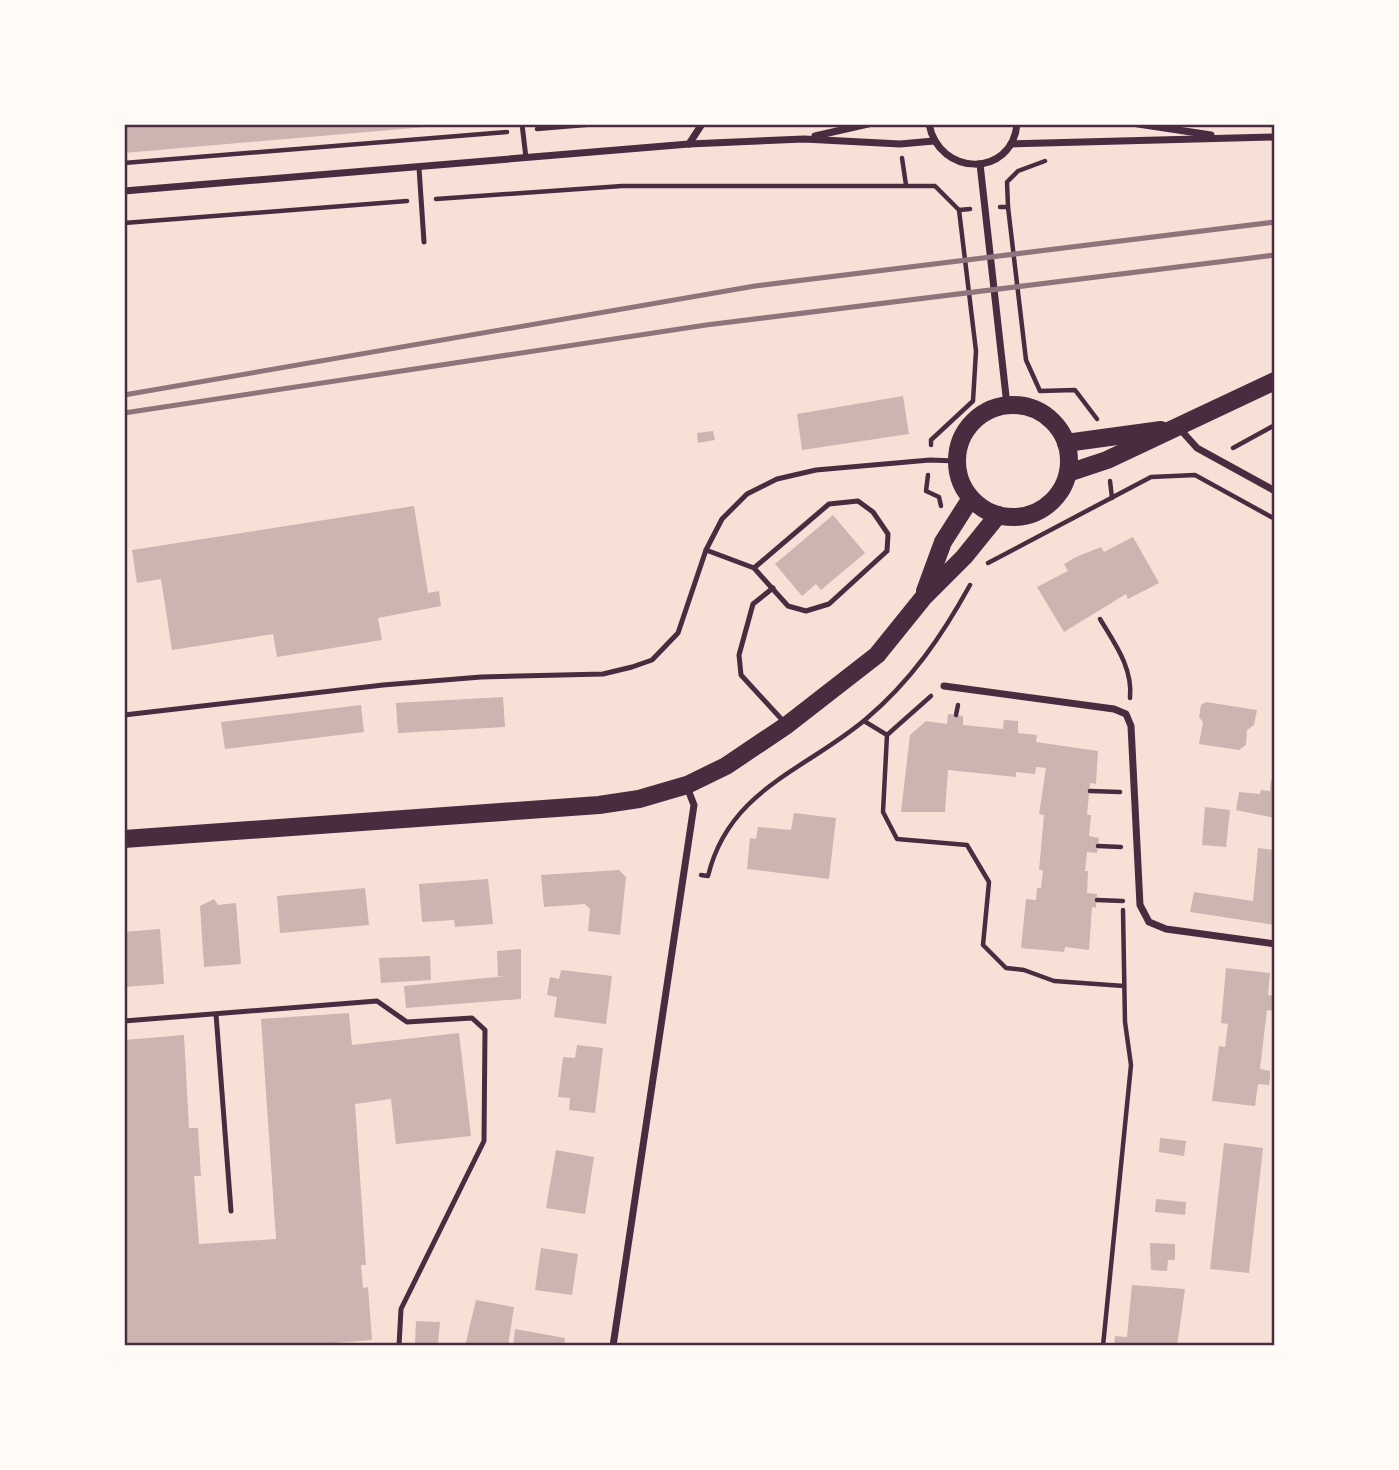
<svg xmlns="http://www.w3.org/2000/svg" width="1399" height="1470" viewBox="0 0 1399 1470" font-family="Arial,sans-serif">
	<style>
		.building { fill: #ccb4b1 }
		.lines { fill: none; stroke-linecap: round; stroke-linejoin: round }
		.path { stroke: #4a2c40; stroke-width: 4.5 }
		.service { stroke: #4a2c40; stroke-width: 5 }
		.minor { stroke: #4a2c40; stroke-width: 7 }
		.primary { stroke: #4a2c40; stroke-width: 18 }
		.rail { stroke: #8f747c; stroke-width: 5 }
		.neatline { fill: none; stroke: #4a2c40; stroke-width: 2.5 }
	</style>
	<rect width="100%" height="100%" fill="#f7e1d7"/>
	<g class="building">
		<polygon points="124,124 437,124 437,126 124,153"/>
		<polygon points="903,396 909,434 802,450 797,414"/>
		<polygon points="713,431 715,440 698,443 697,433"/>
		<polygon points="414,506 428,593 439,591 441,606 378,618 382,640 277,657 273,634 172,650 161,579 137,583 132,550"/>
		<polygon points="833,515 865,553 821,590 816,584 802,596 775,564"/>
		<polygon points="1133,537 1159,583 1128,599 1126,594 1064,632 1037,587 1068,571 1064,564 1076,557 1101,547 1104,552"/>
		<polygon points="503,697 505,727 398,733 396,703"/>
		<polygon points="1206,702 1257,710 1254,725 1247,730 1246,745 1239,750 1199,744 1203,722 1199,717 1201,705"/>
		<polygon points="361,705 364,732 225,749 221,722"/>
		<polygon points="948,714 963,716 963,725 1003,729 1004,720 1018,721 1018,733 1037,735 1036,742 1098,751 1096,784 1090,783 1087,815 1091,815 1089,836 1099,838 1097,853 1087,852 1085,871 1088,871 1087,893 1097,894 1096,908 1092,907 1089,950 1065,947 1064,952 1021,948 1026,899 1036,900 1037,888 1041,888 1043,870 1039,870 1044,815 1039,814 1046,768 1036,767 1035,774 1016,772 1016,777 948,770 945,812 901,812 910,735 926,721 947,724"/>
		<polygon points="1271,780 1275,780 1275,818 1236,810 1239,792 1260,794 1261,790 1270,791"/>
		<polygon points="1205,807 1230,810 1226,847 1202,845"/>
		<polygon points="794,813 836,818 829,879 747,869 750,838 756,839 758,827 791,830"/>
		<polygon points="1258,848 1275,850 1275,925 1190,912 1194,892 1253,901"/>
		<polygon points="619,870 626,877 620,935 588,931 590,909 585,904 544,907 541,875"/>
		<polygon points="488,879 493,924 455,927 454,920 422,922 419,884"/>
		<polygon points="365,888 369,925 280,933 277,896"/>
		<polygon points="214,899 218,905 236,903 241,964 204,967 200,906"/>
		<polygon points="160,929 164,984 124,987 124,932"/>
		<polygon points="521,949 521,999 406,1008 404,986 506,976 498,976 497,951"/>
		<polygon points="430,956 431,980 381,983 379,958"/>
		<polygon points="1226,968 1270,973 1268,995 1275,996 1275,1011 1267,1010 1260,1069 1270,1071 1270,1078 1269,1085 1258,1084 1255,1106 1212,1101 1219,1046 1225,1047 1228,1024 1221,1023"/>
		<polygon points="561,970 612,976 606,1024 554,1017 557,997 547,995 550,977 559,979"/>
		<polygon points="349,1013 352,1045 459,1033 471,1136 396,1144 391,1099 355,1104 366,1265 361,1265 363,1288 368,1287 372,1340 298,1346 124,1346 124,1040 184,1035 189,1128 198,1128 201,1176 194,1176 199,1244 276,1239 261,1019"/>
		<polygon points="577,1045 603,1048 595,1113 569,1110 570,1098 558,1097 563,1057 575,1058"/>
		<polygon points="1160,1138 1186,1141 1184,1156 1159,1152"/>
		<polygon points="1224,1143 1263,1148 1249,1273 1210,1269"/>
		<polygon points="556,1150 594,1157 585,1214 546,1208"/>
		<polygon points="1156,1199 1186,1202 1185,1215 1155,1212"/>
		<polygon points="1150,1243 1175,1244 1175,1260 1168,1260 1167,1271 1151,1270"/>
		<polygon points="541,1248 578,1254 572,1295 535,1290"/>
		<polygon points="1132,1285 1185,1289 1177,1346 1114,1346 1115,1336 1127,1337"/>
		<polygon points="476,1300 514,1307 508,1346 465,1346"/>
		<polygon points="416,1321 440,1322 438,1345 415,1344"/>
		<polygon points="515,1329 565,1338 564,1346 513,1346"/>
	</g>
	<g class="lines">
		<g class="path">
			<polyline points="537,129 597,124"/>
			<polyline points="902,158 906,185"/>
			<polyline points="124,163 507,132"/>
			<polyline points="436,199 622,186 935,186 959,210 970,209"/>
			<polyline points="1000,207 1008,207 1026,360 1040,391 1075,390 1097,419"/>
			<polyline points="1008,207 1007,182 1018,171 1045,161"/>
			<polyline points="124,223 407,201"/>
			<polyline points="931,445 931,440 973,401 976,351 959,210"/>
			<polyline points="1233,448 1275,425"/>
			<polyline points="928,475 926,491 939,497 941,506"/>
			<polyline points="1110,481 1112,498"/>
			<polyline points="988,563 1151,477 1195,475 1275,519"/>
			<path d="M1100,619C1115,644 1133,668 1130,698"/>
			<polyline points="956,715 958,705"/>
			<polyline points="864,721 887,735 931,696"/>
			<polyline points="887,735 883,812 897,839 967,845 989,882 983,945 1006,968 1024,970 1054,981 1124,986"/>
			<polyline points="1090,791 1120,792"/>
			<polyline points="1098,846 1121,847"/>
			<path d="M701,875L708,876C729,789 806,770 866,719C911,681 942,636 970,585"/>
			<polyline points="1097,900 1123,901"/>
			<polyline points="1103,1346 1131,1065 1125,1022 1123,910"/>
		</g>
		<g class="service">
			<polyline points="522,124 526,158"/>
			<polyline points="419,168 424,242"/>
			<polyline points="706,550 754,568 788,606 806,611 829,604 887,551 888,534 873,512 858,501 829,504 754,568"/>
			<polyline points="773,588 753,604 739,655 741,675 785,723"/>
			<polyline points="124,715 383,685 481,677 603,674 632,667 652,660 678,633 706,550 722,519 747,494 777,479 816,470 930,460 957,461"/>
			<polyline points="216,1014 231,1211"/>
			<polyline points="124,1021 377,1001 407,1022 472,1018 485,1030 484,1141 401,1309 399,1346"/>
		</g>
		<g class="minor">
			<path d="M929,124C939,177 1012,178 1017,124"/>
			<polyline points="1138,124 1211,135"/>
			<polyline points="815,136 868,124"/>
			<polyline points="689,144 702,124"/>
			<polyline points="1011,144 1275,137"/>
			<polyline points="980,164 1007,405"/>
			<polyline points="124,191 689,144 804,139 900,144 934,141"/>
			<polyline points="1179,428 1197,448 1275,491"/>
			<polyline points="944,686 1114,709 1126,714 1131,726 1140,905 1149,922 1166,929 1275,944"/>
			<polyline points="613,1346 694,805 687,787"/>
		</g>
		<g class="primary">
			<circle cx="1013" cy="461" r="56"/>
			<polyline points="1066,443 1161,430"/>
			<polyline points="1068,473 1107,460 1275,381"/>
			<polyline points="925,591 943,542 971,498"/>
			<polyline points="124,839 599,805 639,799 687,785 726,766 787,725 877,655 923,598 964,557 998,515"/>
		</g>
		<g class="rail">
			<polyline points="124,395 755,286 1275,222"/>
			<polyline points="124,413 706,325 1275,255"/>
		</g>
	</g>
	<rect width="1399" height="1470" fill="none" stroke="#fffaf5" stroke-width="252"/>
	<rect x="126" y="126" width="1147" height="1218" class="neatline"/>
</svg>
